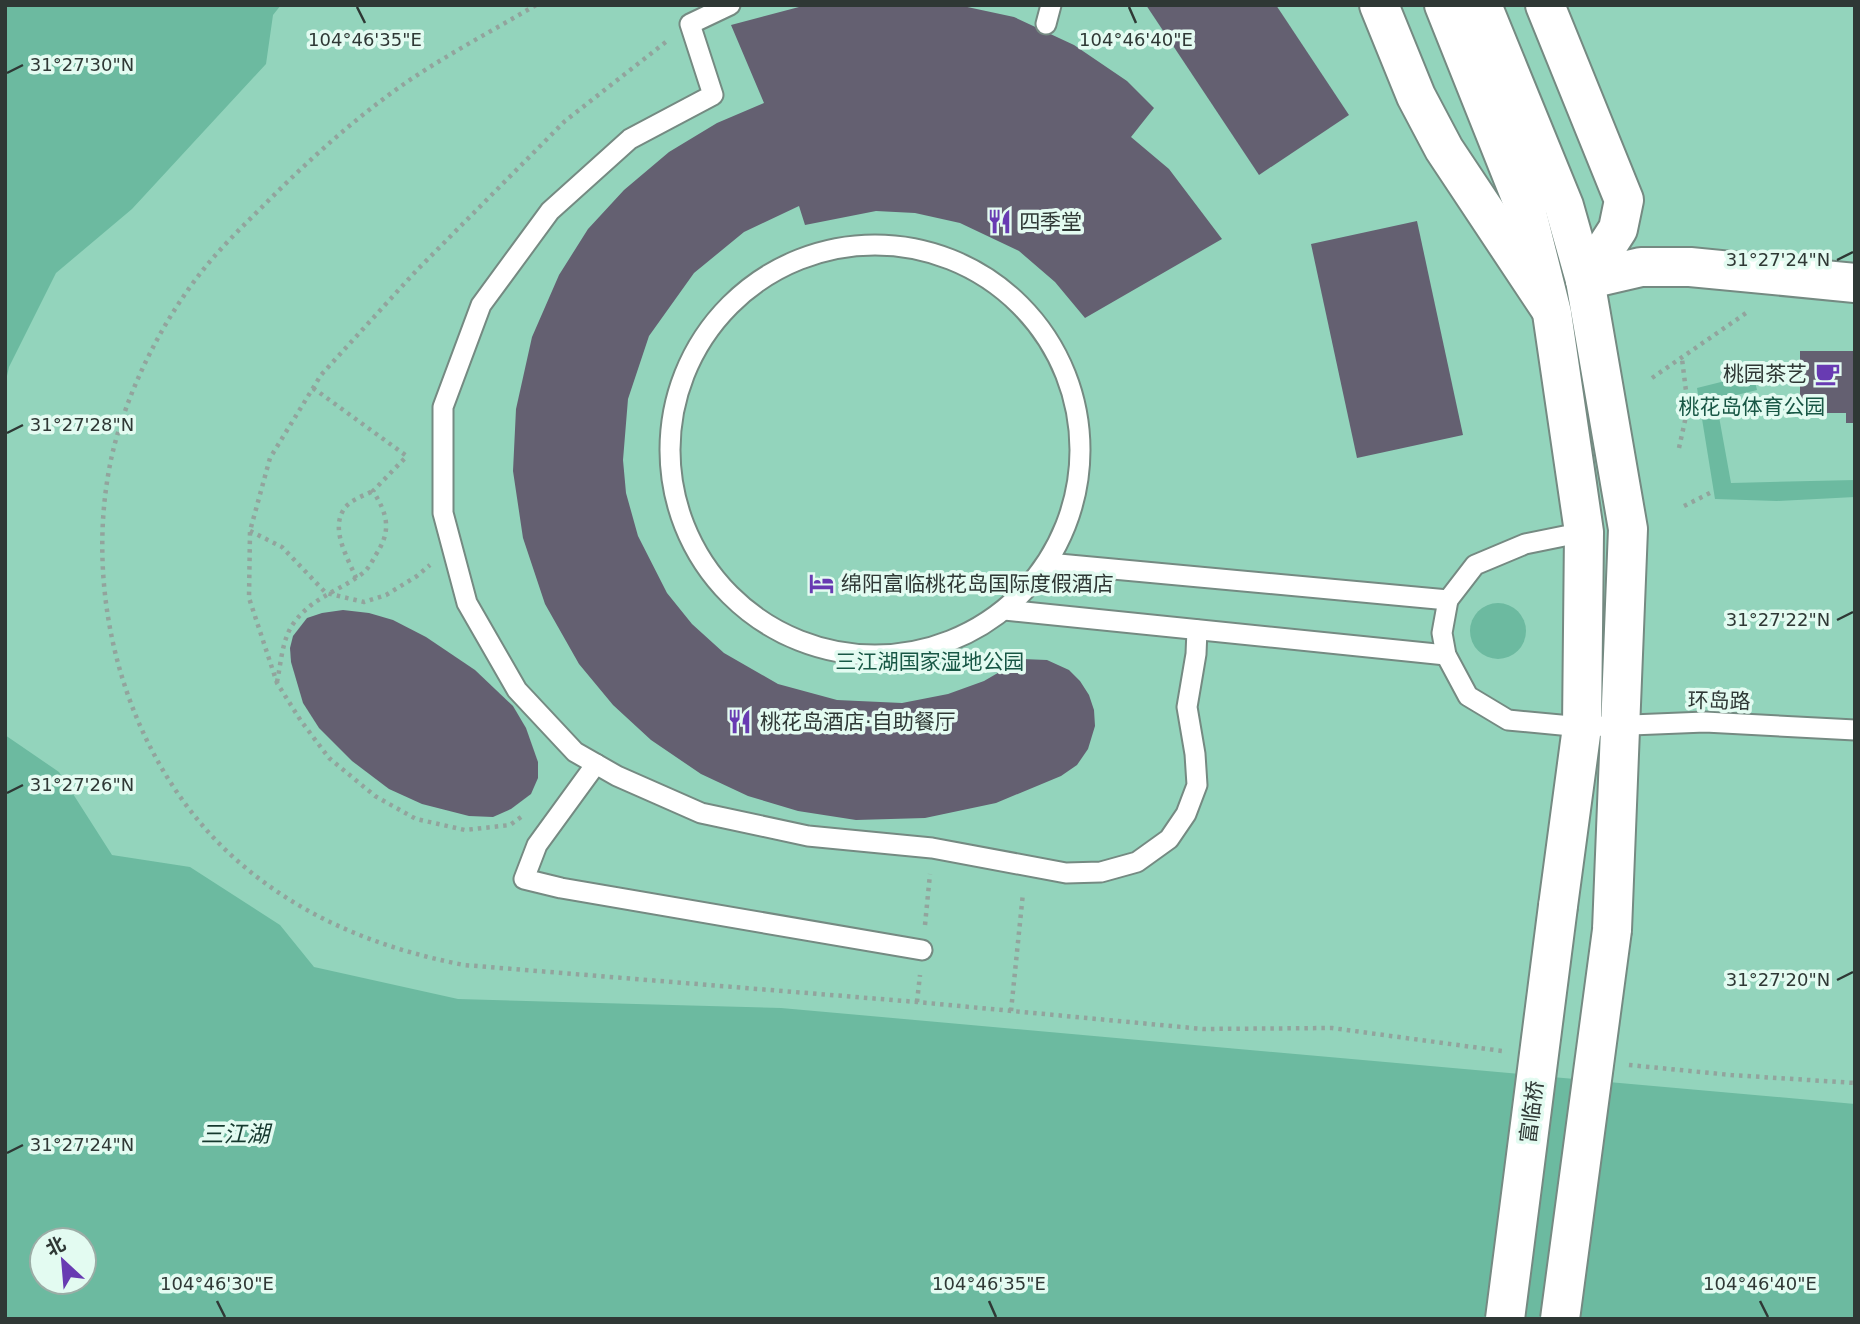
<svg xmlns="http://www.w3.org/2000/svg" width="1860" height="1324" viewBox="0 0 1860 1324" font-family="'DejaVu Sans','Noto Sans SC',sans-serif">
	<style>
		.green { fill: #93d4bc; fill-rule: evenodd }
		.water { fill: #6cbaa0; fill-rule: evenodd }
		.building { fill: #646071 }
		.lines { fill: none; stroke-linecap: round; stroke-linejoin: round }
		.service-casing { stroke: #758a82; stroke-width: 23 }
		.minor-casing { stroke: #758a82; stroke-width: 42 }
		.tertiary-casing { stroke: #758a82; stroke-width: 42 }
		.secondary-casing { stroke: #758a82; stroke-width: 42 }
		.path { stroke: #92a49d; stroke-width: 4.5; stroke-dasharray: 3.5 5; stroke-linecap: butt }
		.service { stroke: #fff; stroke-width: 19 }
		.minor { stroke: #fff; stroke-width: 38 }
		.tertiary { stroke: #fff; stroke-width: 38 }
		.secondary { stroke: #fff; stroke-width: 38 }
		.secondary-bridge-casing { stroke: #758a82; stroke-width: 42; stroke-linecap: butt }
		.secondary-bridge { stroke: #fff; stroke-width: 38 }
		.ticks { fill: none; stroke: #2f3835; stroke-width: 2.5 }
		.labels { text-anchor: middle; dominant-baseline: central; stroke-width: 7; stroke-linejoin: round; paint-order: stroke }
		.poi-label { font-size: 21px; fill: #2f3835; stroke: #e3fbf1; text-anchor: start }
		.park-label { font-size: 21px; fill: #185745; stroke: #e3fbf1 }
		.street-label { font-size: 21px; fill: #2f3835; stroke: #e3fbf1 }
		.water-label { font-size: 23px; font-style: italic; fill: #15392e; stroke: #e3fbf1 }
		.ticks-label { font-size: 18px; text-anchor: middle; fill: #2f3835; stroke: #e3fbf1; stroke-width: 7; stroke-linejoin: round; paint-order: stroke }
	</style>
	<rect width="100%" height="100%" fill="#e3fbf1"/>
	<path class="green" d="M5,5H1855V1319H5ZM42,1240H84V1282H42Z"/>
	<g class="water">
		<polygon points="5,5 281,5 273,15 266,64 132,209 56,273 9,367 5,385"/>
		<polygon points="1753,374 1757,390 1716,400 1731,483 1855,480 1855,497 1777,501 1715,499 1697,388"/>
		<circle cx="1498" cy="631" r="28"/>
		<path d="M5,735L59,772L112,855L190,867L280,925L314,967L458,999L781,1008L1855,1104V1319H5ZM42,1240H84V1282H42Z"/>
	</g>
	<g class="building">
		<polygon points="815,5 958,5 1014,17 1074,45 1127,81 1154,108 1131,137 1169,169 1222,239 1085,318 1055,282 1019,251 960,223 915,213 876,211 805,225 799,206 744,232 694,273 649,336 628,399 623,460 626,493 638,536 667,593 692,624 724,653 778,684 837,700 902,703 948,694 984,681 1022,659 1047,660 1069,670 1080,681 1089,695 1094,710 1095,726 1088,749 1077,765 1061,776 996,803 925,818 856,820 798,811 748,796 701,774 651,740 613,705 579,664 545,604 523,538 513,471 516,409 532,337 559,275 588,229 624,190 669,152 717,123 764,103 731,25 799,7"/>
		<polygon points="1146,5 1276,5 1349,115 1259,175"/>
		<polygon points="1417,221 1463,435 1357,458 1311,244"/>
		<polygon points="1800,351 1855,351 1855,423 1846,423 1846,413 1800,413"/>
		<polygon points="343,610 369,613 393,620 426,637 475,670 513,706 526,728 538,762 538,778 531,794 511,809 493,817 469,816 422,804 389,789 352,761 319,728 303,703 291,662 290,648 293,636 307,618 322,613"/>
	</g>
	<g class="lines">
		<defs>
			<g id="service">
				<polyline points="730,5 690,24 713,95 630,139 550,211 481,305 443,407 443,513 467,603 517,690 575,752 617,776 701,813 808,836 932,848 1066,873 1101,872 1137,862 1169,839 1186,814 1197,785 1195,754 1187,707 1196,654 1197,630"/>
				<polyline points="1046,24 1051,5"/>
				<circle cx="875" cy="450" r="205"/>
				<polyline points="1584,532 1525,544 1475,565 1448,600 1442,633 1446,655 1468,696 1508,720 1582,727 1705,722 1855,730"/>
				<polyline points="1048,563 1448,600"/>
				<polyline points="1005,610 1446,655"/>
				<polyline points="596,764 537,845 524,879 561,888 922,950"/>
			</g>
			<g id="minor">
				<polyline points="1379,5 1416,96 1444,149 1549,307"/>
				<polyline points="1545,5 1624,200 1618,229 1585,280"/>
			</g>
			<polyline id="tertiary" points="1585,280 1641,267 1690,267 1855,283"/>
			<g id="secondary">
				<polyline points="1444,5 1527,213 1552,313 1584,532 1582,727 1558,906"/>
				<polyline points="1482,5 1564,206 1585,280 1628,529 1612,930"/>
			</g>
		</defs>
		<use href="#service" class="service-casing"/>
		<use href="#minor" class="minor-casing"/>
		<use href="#tertiary" class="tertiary-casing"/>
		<use href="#secondary" class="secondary-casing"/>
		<g class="path">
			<path d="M536,5C492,31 446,55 404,84C354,119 310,159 267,202C245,224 222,246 203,270C162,321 127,391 112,455C81,595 125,757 231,855C297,916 377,948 464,965L917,1002L1203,1029L1332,1028L1502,1051"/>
			<polyline points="1652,378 1749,311"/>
			<polyline points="313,388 408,457"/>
			<polyline points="1679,448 1688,407 1682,359"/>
			<polyline points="1684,506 1714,491"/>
			<polyline points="250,531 282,547 326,593 364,602 386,595 417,576 430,565"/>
			<path d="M356,578C348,558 330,530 344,509C350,500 363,496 373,491"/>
			<path d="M277,682C281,663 282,640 293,624C312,597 338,592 363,573C368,569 372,562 375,556C392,531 388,515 373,491L407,456"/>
			<polyline points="521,817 510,825 465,830 416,819 375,796 329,758 301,721 277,683 249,598 250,531 270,458 321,375 416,271 565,121 667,41"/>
			<polyline points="925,925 930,874"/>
			<polyline points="917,1002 920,975"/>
			<polyline points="1011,1011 1023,893"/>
			<polyline points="1629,1065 1731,1075 1855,1083"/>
		</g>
		<use href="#service" class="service"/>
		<use href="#minor" class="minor"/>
		<use href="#tertiary" class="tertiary"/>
		<use href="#secondary" class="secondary"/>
		<defs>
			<g id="secondary-bridge">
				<polyline points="1505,1319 1558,906"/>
				<polyline points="1560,1319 1612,930"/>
			</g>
		</defs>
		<use href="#secondary-bridge" class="secondary-bridge-casing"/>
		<use href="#secondary-bridge" class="secondary-bridge"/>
	</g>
	<path class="ticks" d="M357,7L365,23M1129,7L1136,23M7,73L23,65M1837,260L1853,252M7,433L23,425M1837,620L1853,612M7,793L23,785M1837,980L1853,972M7,1153L23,1145M217,1301L225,1317M989,1301L996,1317M1760,1301L1768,1317"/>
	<defs>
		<symbol id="restaurant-bare" viewBox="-9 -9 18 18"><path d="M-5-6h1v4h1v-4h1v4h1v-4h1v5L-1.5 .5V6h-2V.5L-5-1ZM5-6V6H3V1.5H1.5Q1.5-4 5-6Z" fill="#683bb2" stroke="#e3fbf1" stroke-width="2.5" paint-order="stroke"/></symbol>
		<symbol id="cafe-bare" viewBox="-9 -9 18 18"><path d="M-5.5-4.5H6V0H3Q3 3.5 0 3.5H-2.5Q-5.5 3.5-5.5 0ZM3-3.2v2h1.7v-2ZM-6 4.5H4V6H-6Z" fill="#683bb2" stroke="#e3fbf1" stroke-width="2.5" paint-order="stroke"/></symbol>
		<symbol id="hotel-bare" viewBox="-9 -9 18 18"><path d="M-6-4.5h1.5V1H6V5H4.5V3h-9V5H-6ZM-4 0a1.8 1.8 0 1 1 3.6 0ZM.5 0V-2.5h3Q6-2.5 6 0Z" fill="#683bb2" stroke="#e3fbf1" stroke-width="2.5" paint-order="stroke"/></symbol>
	</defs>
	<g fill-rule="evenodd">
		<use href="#restaurant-bare" x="982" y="204" width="35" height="35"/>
		<use href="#cafe-bare" x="1810" y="356" width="35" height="35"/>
		<use href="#hotel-bare" x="804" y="566" width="35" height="35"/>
		<use href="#restaurant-bare" x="722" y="704" width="35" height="35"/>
	</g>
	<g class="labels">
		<g class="poi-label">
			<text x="1019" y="222">四季堂</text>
			<text x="1807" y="374" text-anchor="end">桃园茶艺</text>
			<text x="841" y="584">绵阳富临桃花岛国际度假酒店</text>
			<text x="760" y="722">桃花岛酒店·自助餐厅</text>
		</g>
		<g class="park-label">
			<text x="1752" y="407">桃花岛体育公园</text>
			<text x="930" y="662">三江湖国家湿地公园</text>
		</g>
		<g class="street-label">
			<text transform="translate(1719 701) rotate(1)">环岛路</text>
			<text transform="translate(1532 1112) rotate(-83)">富临桥</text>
		</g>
		<g class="water-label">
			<text x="235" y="1134">三江湖</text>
		</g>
	</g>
	<g class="ticks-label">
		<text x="365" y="46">104°46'35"E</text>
		<text x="1136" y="46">104°46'40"E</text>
		<text x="82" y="71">31°27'30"N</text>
		<text x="1778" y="266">31°27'24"N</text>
		<text x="82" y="431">31°27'28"N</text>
		<text x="1778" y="626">31°27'22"N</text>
		<text x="82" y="791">31°27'26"N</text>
		<text x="1778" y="986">31°27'20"N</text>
		<text x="82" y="1151">31°27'24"N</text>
		<text x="217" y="1290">104°46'30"E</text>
		<text x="989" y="1290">104°46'35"E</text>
		<text x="1760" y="1290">104°46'40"E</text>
	</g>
	<rect width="1860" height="1324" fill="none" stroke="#2f3835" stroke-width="14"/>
	<g transform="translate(63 1261) rotate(334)"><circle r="33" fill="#e3fbf1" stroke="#9bada6" stroke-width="2"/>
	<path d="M0-5L12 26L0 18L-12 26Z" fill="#683bb2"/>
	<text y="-10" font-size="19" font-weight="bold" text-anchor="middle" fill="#2f3835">北</text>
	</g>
</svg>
